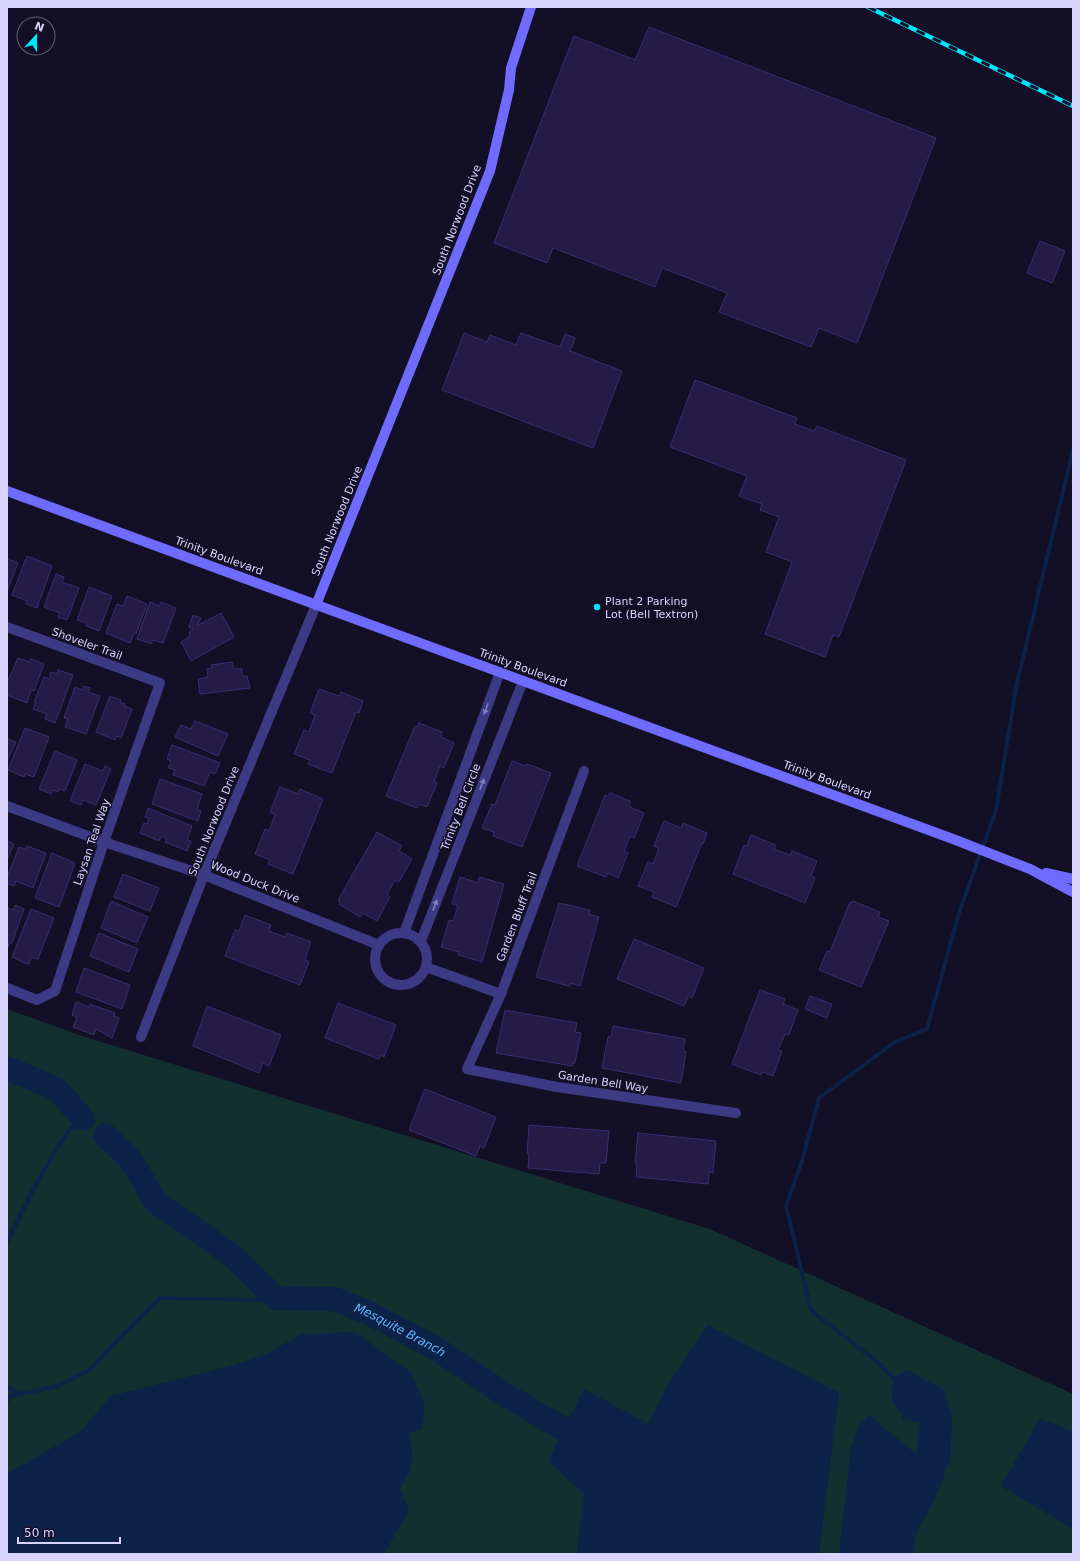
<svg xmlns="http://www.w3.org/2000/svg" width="1080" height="1561" viewBox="0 0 1080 1561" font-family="'DejaVu Sans',sans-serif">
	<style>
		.green { fill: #12302f }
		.water { fill: #0c2248 }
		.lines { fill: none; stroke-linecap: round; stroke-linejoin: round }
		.stream { stroke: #0c2248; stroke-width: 4 }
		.river { stroke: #0c2248; stroke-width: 24 }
		.building { fill: #241b47; stroke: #3b2d73 }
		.street { stroke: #3d3a85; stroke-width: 10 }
		.secondary { stroke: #6f6bff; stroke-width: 10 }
		.rail-casing { stroke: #00e5ff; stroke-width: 4.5 }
		.rail { stroke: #130f26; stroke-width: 3; stroke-dasharray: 9; stroke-linecap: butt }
		.oneway { fill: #837fbc }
		.poi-dot { fill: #00e5ff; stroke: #130f26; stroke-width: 1.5 }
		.labels { text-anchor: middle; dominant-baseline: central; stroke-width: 3; stroke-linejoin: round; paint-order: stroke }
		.street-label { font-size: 11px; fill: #d9d4ff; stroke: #130f26 }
		.poi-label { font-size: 11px; fill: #d9d4ff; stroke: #130f26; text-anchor: start }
		.water-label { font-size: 12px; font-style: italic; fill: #62b6ff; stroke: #130f26 }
	</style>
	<rect width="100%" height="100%" fill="#130f26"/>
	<polygon class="green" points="7,1009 85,1037 710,1229 1073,1394 1073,1554 7,1554"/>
	<g class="water">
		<polygon points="708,1325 839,1393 819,1554 577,1554 584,1494 548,1461 584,1389 649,1424 663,1393"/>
		<polygon points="355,1332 412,1373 425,1407 422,1429 409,1433 412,1448 411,1469 400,1489 409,1510 384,1554 7,1554 7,1473 79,1433 111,1396 207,1372 263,1356 302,1334"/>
		<polygon points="907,1370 944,1390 952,1417 950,1460 935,1499 916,1533 913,1554 839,1554 851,1448 861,1423 869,1415 916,1454 920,1422 904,1420 892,1400 893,1377"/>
		<polygon points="1040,1419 1073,1431 1073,1529 1001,1486"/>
	</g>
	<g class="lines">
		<g class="stream">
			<polyline points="7,1242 34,1188 55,1151 69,1130 83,1119"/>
			<polyline points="896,1381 882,1366 811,1310 786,1206 802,1161 819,1098 895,1042 927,1029 959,913 996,810 1017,683 1073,450"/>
			<polyline points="7,1387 20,1394"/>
			<polyline points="7,1401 11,1396 58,1386 91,1369 121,1336 160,1298 259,1300 276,1298"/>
		</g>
		<g class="river">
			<polyline points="7,1068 57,1089 83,1119"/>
			<path id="s1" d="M105,1135L130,1159L156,1202L230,1254L276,1298L334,1299L367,1312L437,1349L512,1399L569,1432L589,1449"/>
		</g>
	</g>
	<g class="building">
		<polygon points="649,27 936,138 857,343 819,328 811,347 719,312 727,293 662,268 655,287 553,248 547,263 494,243 574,36 635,60"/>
		<polygon points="1040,241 1065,251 1052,283 1027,273"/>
		<polygon points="464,333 487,342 490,335 516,345 521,333 560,347 565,334 575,338 570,351 622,371 593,448 442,390"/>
		<polygon points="695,380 797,418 795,424 814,431 817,426 906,460 839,637 833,635 825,657 765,634 792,562 766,552 779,517 760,510 762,504 739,496 747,476 670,447"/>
		<polygon points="27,556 52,566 37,608 26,604 27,601 12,595"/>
		<polygon points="7,558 18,563 7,591"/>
		<polygon points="56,574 64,577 62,582 79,588 67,620 58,617 60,613 44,607"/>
		<polygon points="89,587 112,596 99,631 86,626 87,623 77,620"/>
		<polygon points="127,596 147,604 136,634 134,633 130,643 106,633 117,604 123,606"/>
		<polygon points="150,602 159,606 161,602 176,608 163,643 153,640 151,644 137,639"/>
		<polygon points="221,613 234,637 191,661 181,642 190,636 189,632 193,629 189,627 193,615 201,618 197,626"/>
		<polygon points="18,658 30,662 31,659 44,664 34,691 31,690 27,703 7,695 7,683"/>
		<polygon points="232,662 234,669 242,669 242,676 247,676 250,688 200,694 198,679 208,677 207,669 212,668 211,665"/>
		<polygon points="58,670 73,675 55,723 45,719 47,714 33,709 36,703 34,702 44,677 49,679 51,672 57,674"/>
		<polygon points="84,686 90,688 88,692 100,696 86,734 65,727 68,719 64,718 75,687 83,690"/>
		<polygon points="319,689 339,696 341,692 363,701 359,713 356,712 332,773 308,764 310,760 294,754 304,730 309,732 315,715 310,713"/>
		<polygon points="110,696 121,700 120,702 125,704 124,706 132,709 121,738 116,736 115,740 96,732"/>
		<polygon points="195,721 228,734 218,756 175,737 181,725 191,729"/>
		<polygon points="419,723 442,732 441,737 454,743 444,768 440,766 434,782 437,783 427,807 419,804 417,808 386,796 415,726 417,727"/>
		<polygon points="25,728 49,737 34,777 25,774 24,777 8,770"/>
		<polygon points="7,739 16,742 7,761"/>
		<polygon points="172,745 220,763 215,774 210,772 204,786 173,775 175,770 168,768 171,761 167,759"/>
		<polygon points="55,751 77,760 65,791 59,789 58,792 53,790 51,794 39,789"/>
		<polygon points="512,761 526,766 527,764 551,773 522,847 493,836 494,832 482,828 492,804 495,805"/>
		<polygon points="85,764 103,771 105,766 111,769 96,805 83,800 81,805 70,801"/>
		<polygon points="160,779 202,794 197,809 201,811 198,821 152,804"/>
		<polygon points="280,787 298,794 300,789 323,799 293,874 268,864 270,860 255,854 265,829 269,831 275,815 270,812"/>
		<polygon points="610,793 630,801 630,807 644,813 634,838 630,836 624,851 628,853 618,878 608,873 606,877 577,866 605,795 608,796"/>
		<polygon points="148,808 192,826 187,840 191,841 187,851 165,842 167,839 161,836 159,841 140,833 144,823 147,824 149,818 145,817"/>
		<polygon points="664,821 681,828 683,823 707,833 703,844 702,843 676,907 652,897 654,892 638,886 648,862 653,864 659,848 654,846"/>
		<polygon points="377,832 402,846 399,851 412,859 399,882 395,880 387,895 390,897 377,921 363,913 360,917 339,904 340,901 338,900"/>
		<polygon points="751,835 776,845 774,849 790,855 792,851 817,861 811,876 815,878 805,903 733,874 744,845 747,846"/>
		<polygon points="7,841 14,844 7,860"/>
		<polygon points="27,846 46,853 33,888 16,881 14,886 7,884 7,878 19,847 25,849"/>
		<polygon points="52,853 75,863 59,907 35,898"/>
		<polygon points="123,874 159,888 150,911 114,897"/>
		<polygon points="460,877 478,883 479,877 504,884 482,962 458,955 459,952 441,947 449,920 453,921 458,906 452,904"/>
		<polygon points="111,901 148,917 137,943 101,928"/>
		<polygon points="853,901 880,912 878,917 889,921 861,987 819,970 827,951 830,952 850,902 852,903"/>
		<polygon points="559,903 590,910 589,914 599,917 580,986 570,983 569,986 536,977"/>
		<polygon points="7,905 7,908 13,910 15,905 24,909 12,943 10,943 8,947"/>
		<polygon points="31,909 54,918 38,959 31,957 29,964 25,963 12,957"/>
		<polygon points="245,915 271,925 269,931 285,937 287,933 311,942 305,960 309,962 300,985 225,956 235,930 239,931"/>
		<polygon points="99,933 138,949 129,972 90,956"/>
		<polygon points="634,939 704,968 692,998 688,996 684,1006 617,979"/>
		<polygon points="84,968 130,985 122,1009 76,992"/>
		<polygon points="760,990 785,999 783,1004 798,1010 789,1035 785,1034 778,1050 782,1051 773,1076 762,1072 761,1075 732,1064"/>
		<polygon points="810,996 832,1004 827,1018 805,1009"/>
		<polygon points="76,1002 89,1007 90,1004 115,1013 114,1016 119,1018 112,1038 96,1029 94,1035 73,1027 77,1017 72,1015"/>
		<polygon points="338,1003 396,1025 384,1057 381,1055 379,1059 325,1038"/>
		<polygon points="207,1006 281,1035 269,1066 263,1063 259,1073 193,1046"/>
		<polygon points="505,1010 577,1023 575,1032 581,1033 575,1063 573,1063 572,1066 496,1053"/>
		<polygon points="613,1026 685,1039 683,1051 686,1052 681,1083 602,1068 608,1037 611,1037"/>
		<polygon points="425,1089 496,1117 484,1148 480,1146 476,1156 409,1130"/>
		<polygon points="529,1125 609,1131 606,1163 600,1163 599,1174 528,1168 529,1154 527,1154"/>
		<polygon points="638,1133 716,1141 713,1173 709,1172 708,1184 636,1177 637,1164 635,1163"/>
	</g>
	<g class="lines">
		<g class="street">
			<polyline points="7,627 160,683 104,842 55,991 37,1000 7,988"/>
			<polyline points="584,771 501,994 467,1069 557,1087 736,1113"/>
			<polyline points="7,806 104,842 204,875 379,945"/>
			<circle cx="401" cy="959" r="26"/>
			<polyline points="404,933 500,672"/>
			<polyline points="421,941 523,681"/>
			<polyline points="426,967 501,994"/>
			<polyline points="141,1037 204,875 316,605"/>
		</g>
		<g class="secondary">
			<polyline points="7,491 953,839 1030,869 1073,892"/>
			<polyline points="316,605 490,171 509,90 511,68 531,7"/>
			<polyline points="1046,873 1073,879"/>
		</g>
		<defs>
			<polyline id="rail" points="868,7 1073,106"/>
		</defs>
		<use href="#rail" class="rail-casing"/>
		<use href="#rail" class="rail"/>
	</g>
	<defs><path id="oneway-solid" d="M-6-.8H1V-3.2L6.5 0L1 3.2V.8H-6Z"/></defs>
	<g class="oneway">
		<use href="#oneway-solid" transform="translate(486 709) rotate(110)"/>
		<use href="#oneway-solid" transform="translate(482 784) rotate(-69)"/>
		<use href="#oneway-solid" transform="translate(435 905) rotate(-69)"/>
	</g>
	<circle class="poi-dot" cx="597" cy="607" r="4"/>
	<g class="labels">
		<g class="street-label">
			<text transform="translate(457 220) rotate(-69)">South Norwood Drive</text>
			<text transform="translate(337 521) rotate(-68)">South Norwood Drive</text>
			<text transform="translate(219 556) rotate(20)">Trinity Boulevard</text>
			<text transform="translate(87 644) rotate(20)">Shoveler Trail</text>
			<text transform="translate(523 668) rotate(20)">Trinity Boulevard</text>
			<text transform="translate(827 780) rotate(20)">Trinity Boulevard</text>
			<text transform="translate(461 807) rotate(-69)">Trinity Bell Circle</text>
			<text transform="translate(214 821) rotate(-68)">South Norwood Drive</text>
			<text transform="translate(92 842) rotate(-71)">Laysan Teal Way</text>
			<text transform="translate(255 882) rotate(22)">Wood Duck Drive</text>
			<text transform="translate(517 917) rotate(-69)">Garden Bluff Trail</text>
			<text transform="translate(603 1082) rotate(9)">Garden Bell Way</text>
		</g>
		<g class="poi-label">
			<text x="605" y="601">Plant 2 Parking<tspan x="605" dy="13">Lot (Bell Textron)</tspan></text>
		</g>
		<g class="water-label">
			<text stroke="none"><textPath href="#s1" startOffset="370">Mesquite Branch</textPath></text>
		</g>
	</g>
	<rect width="1080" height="1561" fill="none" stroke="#d9d4ff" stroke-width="16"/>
	<g transform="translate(36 36) rotate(21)"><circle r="19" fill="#130f26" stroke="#625e7d"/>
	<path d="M0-3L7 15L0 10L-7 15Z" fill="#00e5ff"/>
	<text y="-6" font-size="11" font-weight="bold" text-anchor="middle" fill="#d9d4ff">N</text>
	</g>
	<path d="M18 1537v6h102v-6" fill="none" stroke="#d9d4ff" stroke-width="2"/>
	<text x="24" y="1537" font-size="12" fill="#d9d4ff" stroke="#130f26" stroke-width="3" paint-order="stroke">50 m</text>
</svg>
